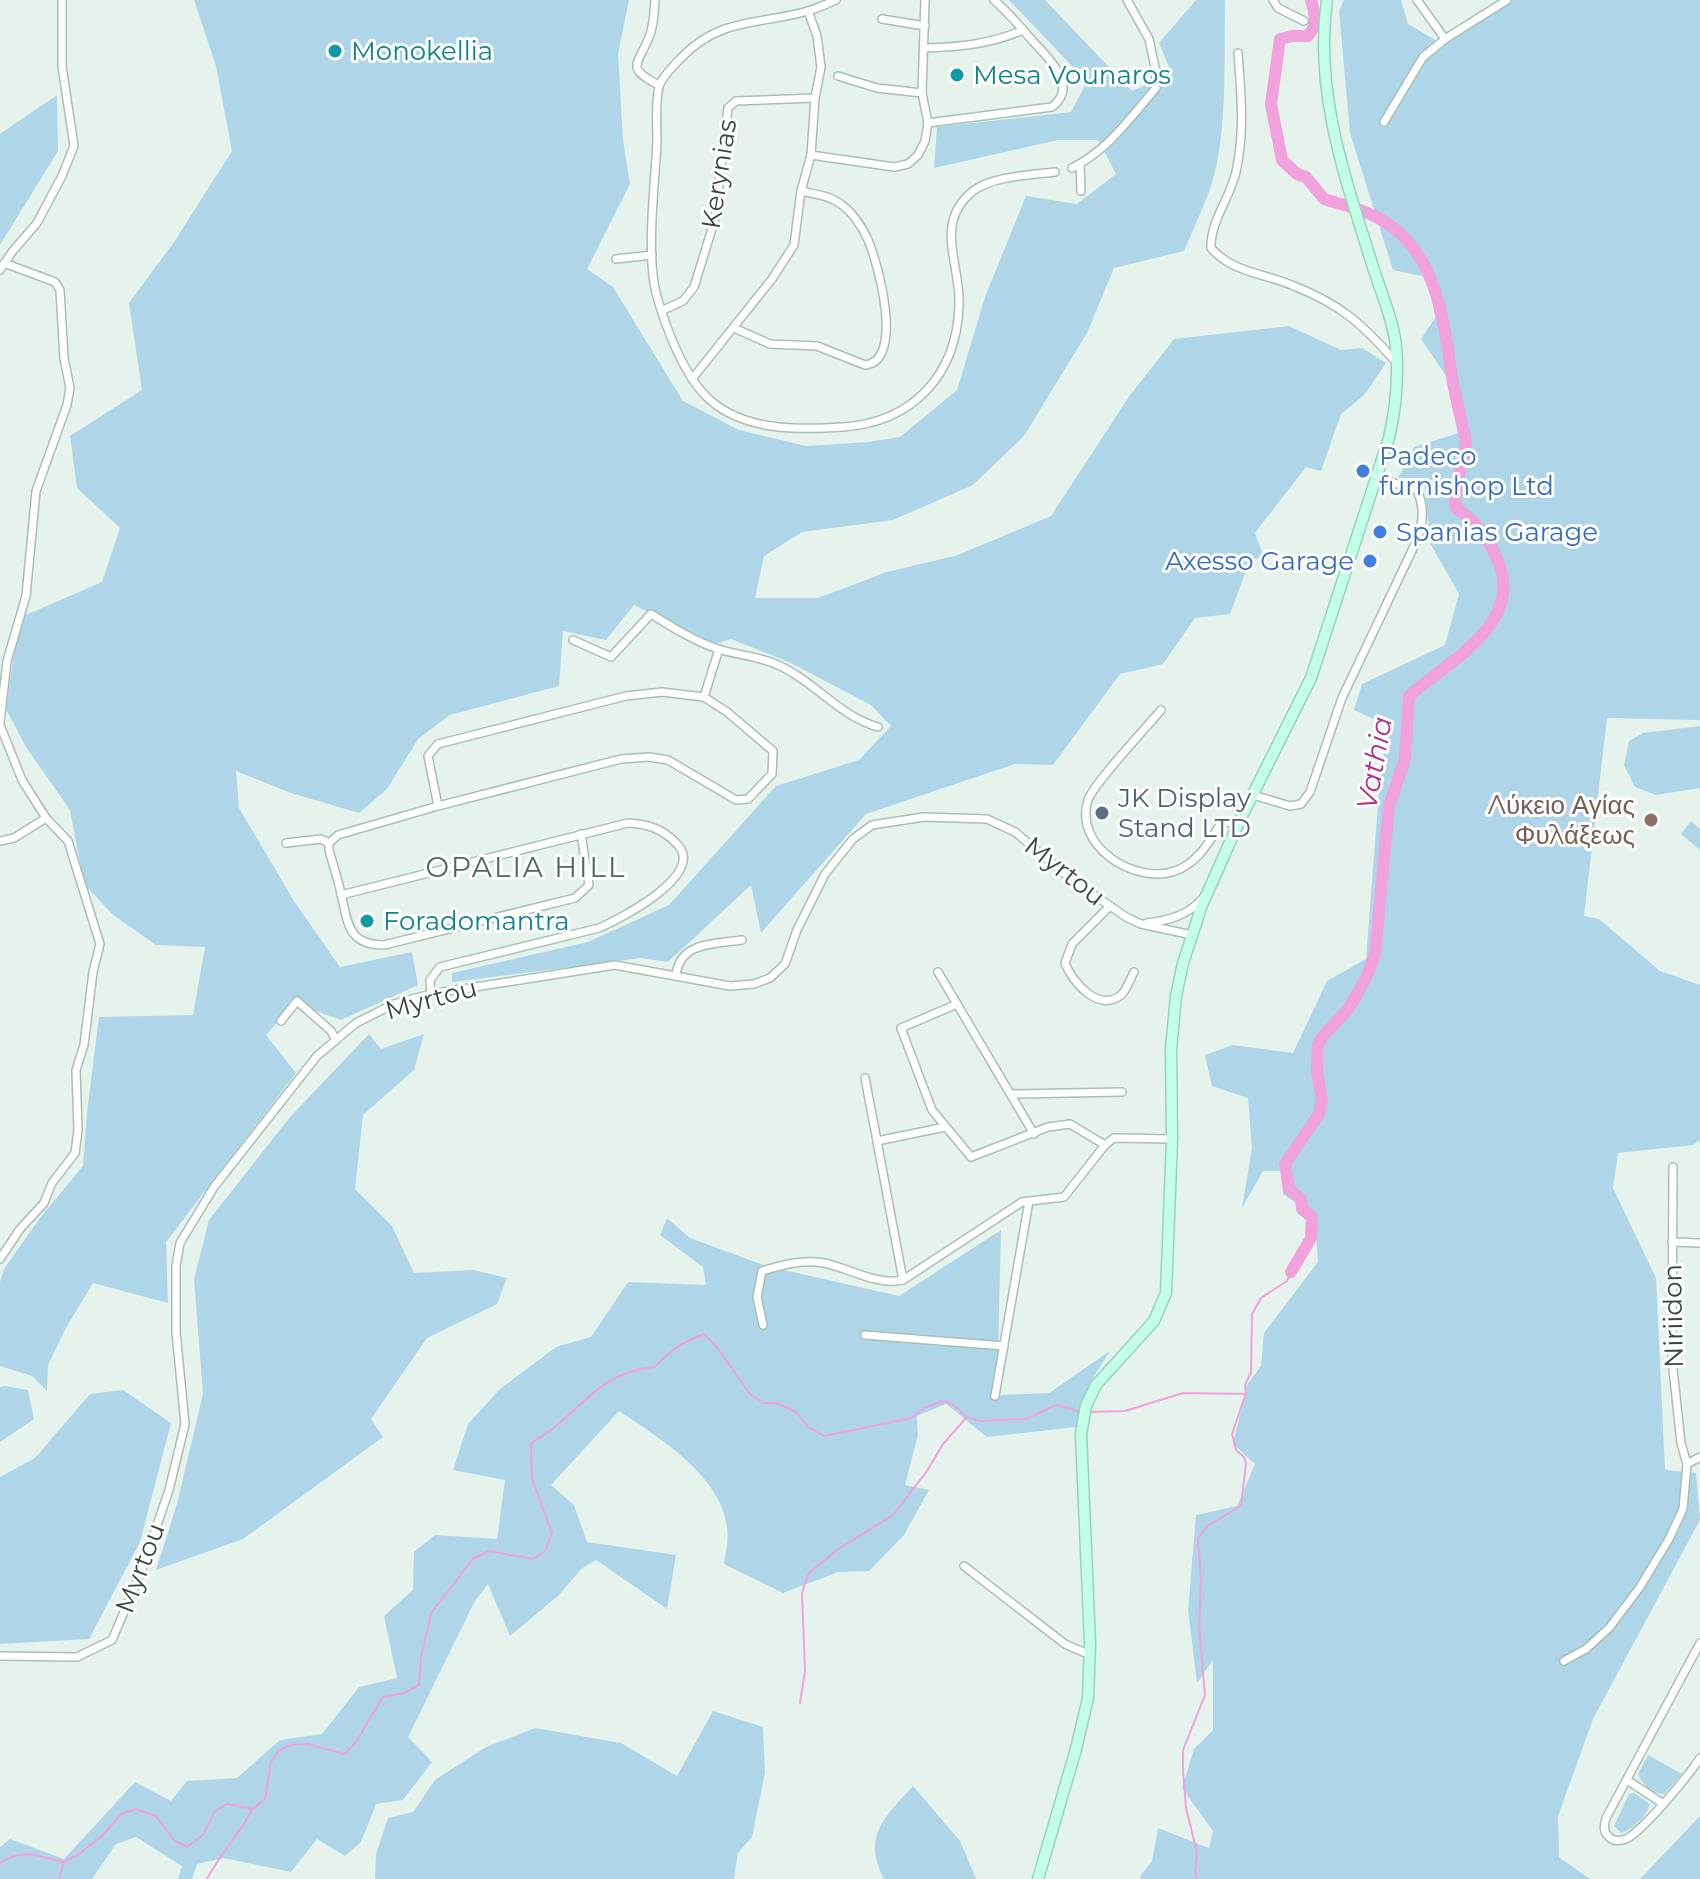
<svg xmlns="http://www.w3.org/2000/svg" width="1700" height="1879" viewBox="0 0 1700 1879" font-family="Montserrat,sans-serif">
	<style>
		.green { fill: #aed6e8 }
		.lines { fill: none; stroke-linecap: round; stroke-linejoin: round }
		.stream { stroke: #f1a1dc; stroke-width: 2 }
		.river { stroke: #f1a1dc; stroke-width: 12 }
		.street-casing { stroke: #a8bfb3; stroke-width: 10 }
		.secondary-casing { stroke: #95d4b9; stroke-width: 13 }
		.street { stroke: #fff; stroke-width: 7 }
		.secondary { stroke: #c4ffe8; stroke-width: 10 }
		.culture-dot { fill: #0f9aa8; stroke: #fff; stroke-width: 3 }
		.shop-dot { fill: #3f7fe0; stroke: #fff; stroke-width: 3 }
		.service-dot { fill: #5c6f8a; stroke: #fff; stroke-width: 3 }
		.education-dot { fill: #8d6e63; stroke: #fff; stroke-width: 3 }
		.labels { text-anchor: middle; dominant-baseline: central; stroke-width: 6; stroke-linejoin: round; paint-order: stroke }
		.culture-label { font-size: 26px; fill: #0d838f; stroke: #fff; text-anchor: start }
		.street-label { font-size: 26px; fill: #35463d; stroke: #fff }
		.shop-label { font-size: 26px; fill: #366cbe; stroke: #fff; text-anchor: start }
		.service-label { font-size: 26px; fill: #4e5e75; stroke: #fff; text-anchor: start }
		.education-label { font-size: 26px; fill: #785e54; stroke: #fff; text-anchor: end }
		.water-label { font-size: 28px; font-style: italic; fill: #b32d8e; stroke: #fff }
		.neighbourhood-label { font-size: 28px; letter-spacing: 2px; fill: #4c6959; stroke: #fff }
	</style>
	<rect width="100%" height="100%" fill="#e6f3ed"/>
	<g class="green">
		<path d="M194,0H629L618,54L623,140L630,184L587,269L613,287L683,401L739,430L806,446L868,442L900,437L957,390L985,297L1026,196L1077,204L1116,174L1098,140H1058L934,168L937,127L1071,112L1087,82L1009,0H1045L1132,91L1172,74L1159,43L1196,0H1225C1224,54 1227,110 1217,163C1211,194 1196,222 1184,251L1114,268L1087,333L1024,436L973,485L893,520L802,532L764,556L755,598H818L887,572L958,555L1051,516L1128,398L1174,339L1289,326L1341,350L1362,348L1386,363L1364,395L1341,414L1321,471L1306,467L1255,533L1264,557L1250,560L1230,614L1195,618L1163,664L1120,674L1053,765L1015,764L866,814L761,933L751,885L668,962L641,958L452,982V973L588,942L669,905L776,786L859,760L891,726L871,705L789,662L731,639L715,644L634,605L606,640L563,631L559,686L450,715L418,739L387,789L359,813L291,793L236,771L239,808L294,901L340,967L412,952L418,985L341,1020L294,1003L266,1035L296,1073L166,1242L168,1303L93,1283L66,1328L48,1365L47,1391L32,1376L0,1366V1282L4,1269L40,1218L83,1166L87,1113L99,1017L193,1015L205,947L156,945L112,914L84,884L70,810L26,747L6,709L19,618L102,582L120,528L77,488L70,436L142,390L129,303L174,242L232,151L216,66Z"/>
		<polygon points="1344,0 1401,0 1408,24 1442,44 1509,0 1700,0 1700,720 1607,718 1584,916 1599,919 1660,971 1700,985 1700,1140 1693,1145 1618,1153 1613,1188 1656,1278 1665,1470 1696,1473 1700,1520 1593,1719 1558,1816 1559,1857 1590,1879 1141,1879 1140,1876 1152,1861 1158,1828 1209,1848 1213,1831 1182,1788 1194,1749 1213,1730 1213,1660 1197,1683 1188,1610 1196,1515 1237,1506 1255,1464 1233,1444 1247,1385 1261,1366 1264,1333 1318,1262 1315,1216 1283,1194 1282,1171 1263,1171 1242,1208 1252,1148 1248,1098 1212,1086 1205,1055 1233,1045 1293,1053 1327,981 1366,959 1380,778 1389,726 1354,710 1362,684 1445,645 1459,594 1430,543 1424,479 1398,478 1414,447 1465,431 1462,399 1421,339 1435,318 1430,278 1393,270 1350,133 1339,11"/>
		<polygon points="57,95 58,151 0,245 0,134"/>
		<polygon points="1700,726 1700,788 1656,795 1635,787 1624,765 1629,741 1643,733"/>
		<polygon points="1691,821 1700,829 1700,850 1681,834"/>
		<polygon points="369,1034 381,1049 424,1034 414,1070 363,1115 355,1189 392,1226 414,1273 473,1270 507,1278 497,1304 427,1338 371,1419 383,1437 243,1539 156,1570 177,1504 203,1394 194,1279 209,1220 290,1117"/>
		<path d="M667,1218L690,1238L766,1266L899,1296L1001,1230L997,1395L1049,1393L1110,1351L1089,1384L1076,1427L987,1437L946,1404L917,1416L918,1435L905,1485L929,1490L904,1535L869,1571L838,1572L783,1593L724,1564C726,1552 729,1538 727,1527C721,1475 658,1437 619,1411L551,1485L574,1505L587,1542L676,1555L667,1609L596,1560L581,1569L559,1595L510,1636L488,1584L475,1601L408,1737L432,1762L403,1800L376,1804L361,1842L345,1856L317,1839L291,1872L224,1858L197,1864L192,1879H178L182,1866L136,1837L116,1844L92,1879H0V1847L10,1839L64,1859L135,1782L171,1801L187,1781L237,1778L280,1740L322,1734L359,1687L397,1678L384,1616L413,1590L414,1552L435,1535L497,1539L505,1480L453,1470L468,1424L500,1389L556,1347L591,1337L628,1282L706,1285L703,1267L660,1235Z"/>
		<polygon points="5,1386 28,1390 34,1419 0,1442 0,1387"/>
		<polygon points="123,1390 171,1423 140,1542 89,1639 0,1644 0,1477 35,1458 90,1394"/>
		<polygon points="713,1711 763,1727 765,1773 752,1837 738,1853 734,1879 375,1879 376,1854 388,1818 413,1812 435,1780 486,1747 535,1728 621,1743 677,1776"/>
		<path d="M1648,1755L1682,1774L1664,1794C1653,1794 1641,1784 1638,1774Z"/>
		<path d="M913,1786L960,1841L976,1879H884C862,1835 885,1817 913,1786Z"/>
		<path d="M1634,1793L1650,1804C1648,1815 1632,1830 1621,1833L1614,1826L1629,1794Z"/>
		<polygon points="1700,1816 1700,1879 1640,1879"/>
	</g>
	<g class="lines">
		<g class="stream">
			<polyline points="1090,1412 1125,1411 1183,1393 1246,1394"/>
			<polyline points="800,1703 805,1671 802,1593 808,1574 837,1550 893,1515 927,1471 943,1444 967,1417"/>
			<path d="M0,1863C25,1847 38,1857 64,1862L79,1854L103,1835L121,1814L136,1809L156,1816L175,1841L187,1847L203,1835L215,1811L227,1804L253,1809L265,1799L271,1762L279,1750L291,1745L308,1744L345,1754L356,1742L383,1697L404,1693L419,1685L421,1658L431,1613L473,1559L489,1551L533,1559L545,1551L552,1533L532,1479L531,1443C578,1418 595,1371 655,1367C670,1350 683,1342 704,1334L716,1346L750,1394L763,1403H777L796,1412L808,1427L824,1436L911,1418L926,1407L944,1401L952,1404L967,1417L980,1421L1026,1419L1056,1405L1079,1411"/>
			<polyline points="59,1879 64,1862"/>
			<path d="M207,1879C220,1854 239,1835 252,1810"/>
			<polyline points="1197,1879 1195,1872 1197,1852 1186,1808 1183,1770 1183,1750 1205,1695 1199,1626 1201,1581 1198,1539 1207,1526 1241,1506 1246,1463 1244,1457 1236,1450 1232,1434 1246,1393 1245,1385 1251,1372 1252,1314 1261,1298 1287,1281 1291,1272"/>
		</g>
		<g class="river">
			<path d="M1311,0C1315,13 1318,25 1308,36H1292L1280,39L1271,104L1282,160L1297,174L1306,177L1324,199L1344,205"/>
			<path d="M1291,1272L1311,1238L1312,1217L1302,1209L1301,1199L1289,1189L1285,1164L1319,1114L1322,1101L1317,1071L1318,1045L1323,1036L1349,1008L1366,978L1375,954L1389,806L1405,759L1409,696C1447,662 1525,624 1498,561C1489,539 1475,521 1456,508C1452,486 1464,466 1466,443C1462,419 1454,395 1451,370C1441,300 1430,228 1350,207"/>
		</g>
		<defs>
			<g id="street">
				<path d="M655,0C654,13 654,27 648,40C636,66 627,69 659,85"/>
				<path d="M836,0C827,4 818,8 808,11C759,25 720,17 681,58C674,65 661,78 659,87C655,103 657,124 657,141C655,186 646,250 656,293C665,326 684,377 710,400C745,431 799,430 843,427C913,422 957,375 959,305C961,265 933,223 973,191C993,176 1031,175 1055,172"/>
				<polyline points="1273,0 1278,8 1304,21"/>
				<polyline points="1417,0 1445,39"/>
				<polyline points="882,19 925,26"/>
				<path d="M925,48C960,47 991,44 1023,30"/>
				<path d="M1238,53C1241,92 1245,132 1236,172C1230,198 1210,222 1211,248C1233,273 1264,273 1294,286C1342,305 1362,324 1396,362"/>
				<polyline points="838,76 877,88 922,93"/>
				<polyline points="1384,122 1423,57 1445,39 1507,0"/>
				<path d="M928,123L1052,107C1081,85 1045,55 1030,38C1018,24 1008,12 994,0"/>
				<polyline points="811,155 894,167 908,164 918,155 925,141 928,123 922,93 925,0"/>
				<polyline points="1080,164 1081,191"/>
				<path d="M1072,168C1108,150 1130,118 1156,88V72L1149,39L1127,0"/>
				<polyline points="616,259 652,255"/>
				<polyline points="0,270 12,252 37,223 62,176 74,146 62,66 62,0"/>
				<polyline points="663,310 683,301 694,287 715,219 728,108 736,101 815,98"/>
				<path d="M734,328L770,344L817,346L865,365C905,361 878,263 868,240C862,227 853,213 842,205C831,196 815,194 801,191"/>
				<polyline points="692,379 772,279 794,245 801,191 811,155 815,98 821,67 817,36 808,11"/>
				<path d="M573,640L611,657L651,614C672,627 694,641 718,649C737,655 759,656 778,665C814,681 839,716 878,727"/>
				<polyline points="704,697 719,649"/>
				<path d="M1161,710C1146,728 1094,783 1088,800C1073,846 1135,885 1175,871C1198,863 1209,842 1221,823L1239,822"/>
				<polyline points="0,722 7,661 26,596 36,491 67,405 70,388 64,358 60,290 55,282 4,263"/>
				<polyline points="0,725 22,780 46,818 68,841 100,944 93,972 84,1045 76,1070 78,1130 75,1153 52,1183 44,1203 20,1229 0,1259"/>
				<path d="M1253,795L1290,806L1301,804L1310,792L1342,698L1417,540C1423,522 1425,508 1417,490L1377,478"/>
				<path d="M438,806L428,756L438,744L626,696L662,692L704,697L727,712L773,751L772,774L748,799L736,800L668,760L649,757L621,759L438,806L338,835L329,843V850C333,865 338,879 341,894C348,922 347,945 384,945L575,898L589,885L581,834"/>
				<polyline points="0,841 14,838 46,818"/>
				<polyline points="286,843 321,839 329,843"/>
				<path d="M341,895L628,823C648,824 663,829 677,844C707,874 622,918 599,928L440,967L430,980L431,994"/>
				<path d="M1109,907L1072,944L1065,963C1072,982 1099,1013 1121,995C1127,990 1130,979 1134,972"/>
				<path d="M1147,923C1170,920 1187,916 1203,898"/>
				<polyline points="938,972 1034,1134"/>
				<path d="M676,976C679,942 714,944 742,940"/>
				<polyline points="957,1004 901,1028 932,1110 971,1157 1048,1127 1070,1124 1105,1145"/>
				<polyline points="281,1021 297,1001 331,1031 336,1040"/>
				<polyline points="865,1078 877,1141 945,1127"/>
				<polyline points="1011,1094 1122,1092"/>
				<polyline points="877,1141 903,1280"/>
				<polyline points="1672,1242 1700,1243"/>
				<path d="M763,1325L757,1297L762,1271C782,1265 803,1259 824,1263C849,1268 877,1286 903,1280L1022,1202L1064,1197L1105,1145L1114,1138L1172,1139"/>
				<polyline points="865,1335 1004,1346"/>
				<polyline points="995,1396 1029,1201"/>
				<polyline points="1687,1464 1700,1457"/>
				<polyline points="964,1566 1065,1644 1090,1655"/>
				<path d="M1700,1643L1606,1818C1604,1825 1603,1831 1608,1836C1613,1842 1620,1841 1626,1839C1643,1831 1689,1775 1700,1758"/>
				<polyline points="0,1656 77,1657 112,1640 141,1572 169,1490 185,1424 176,1332 176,1266 180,1243 214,1187 317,1056 356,1023 394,1004 431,994 615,965 730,986 754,984 770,978 785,964 797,930 825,874 853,839 872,825 924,817 987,819 1015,832 1071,879 1126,917 1141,924 1192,935"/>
				<polyline points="1564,1661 1586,1649 1609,1628 1640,1587 1669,1539 1683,1509 1687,1464 1681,1443 1672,1360 1673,1167"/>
				<polyline points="1627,1780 1662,1803"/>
			</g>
			<path id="secondary" d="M1038,1879L1076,1749L1088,1698L1090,1643L1081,1434L1086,1406L1096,1385L1154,1321L1166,1293L1172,1139L1171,1049L1176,996L1183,963L1202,905L1239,822L1311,678L1389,438C1396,407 1399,378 1396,346C1393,319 1380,290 1372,264C1345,177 1314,92 1327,0"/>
		</defs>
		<use href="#street" class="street-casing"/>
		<use href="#secondary" class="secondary-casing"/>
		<use href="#street" class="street"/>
		<use href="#secondary" class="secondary"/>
	</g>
	<g class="culture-dot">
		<circle cx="335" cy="51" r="8"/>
		<circle cx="957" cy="75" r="8"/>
		<circle cx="367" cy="921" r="8"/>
	</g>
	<g class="shop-dot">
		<circle cx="1363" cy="471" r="8"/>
		<circle cx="1380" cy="532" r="8"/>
		<circle cx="1370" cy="561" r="8"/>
	</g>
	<circle class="service-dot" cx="1102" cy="813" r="8"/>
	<circle class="education-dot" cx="1651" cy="820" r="8"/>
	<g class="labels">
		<g class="culture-label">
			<text x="351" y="51">Monokellia</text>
			<text x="973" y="75">Mesa Vounaros</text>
			<text x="383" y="921">Foradomantra</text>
		</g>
		<g class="street-label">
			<text transform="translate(719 174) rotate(-81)">Kerynias</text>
			<text transform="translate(1065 871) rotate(38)">Myrtou</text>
			<text transform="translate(431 999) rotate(-15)">Myrtou</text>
			<text transform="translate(1673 1316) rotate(-91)">Niriidon</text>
			<text transform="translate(140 1568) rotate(-69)">Myrtou</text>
		</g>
		<g class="shop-label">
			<text x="1379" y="456">Padeco<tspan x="1379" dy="30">furnishop Ltd</tspan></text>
			<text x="1396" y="532">Spanias Garage</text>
			<text x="1354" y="561" text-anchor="end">Axesso Garage</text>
		</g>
		<g class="service-label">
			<text x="1118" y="798">JK Display<tspan x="1118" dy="30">Stand LTD</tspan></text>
		</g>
		<g class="education-label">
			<text x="1635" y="805">Λύκειο Αγίας<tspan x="1635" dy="30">Φυλάξεως</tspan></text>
		</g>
		<g class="water-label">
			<text transform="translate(1374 763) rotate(-80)">Vathia</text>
		</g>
		<g class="neighbourhood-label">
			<text x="526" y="867">OPALIA HILL</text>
		</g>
	</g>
</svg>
